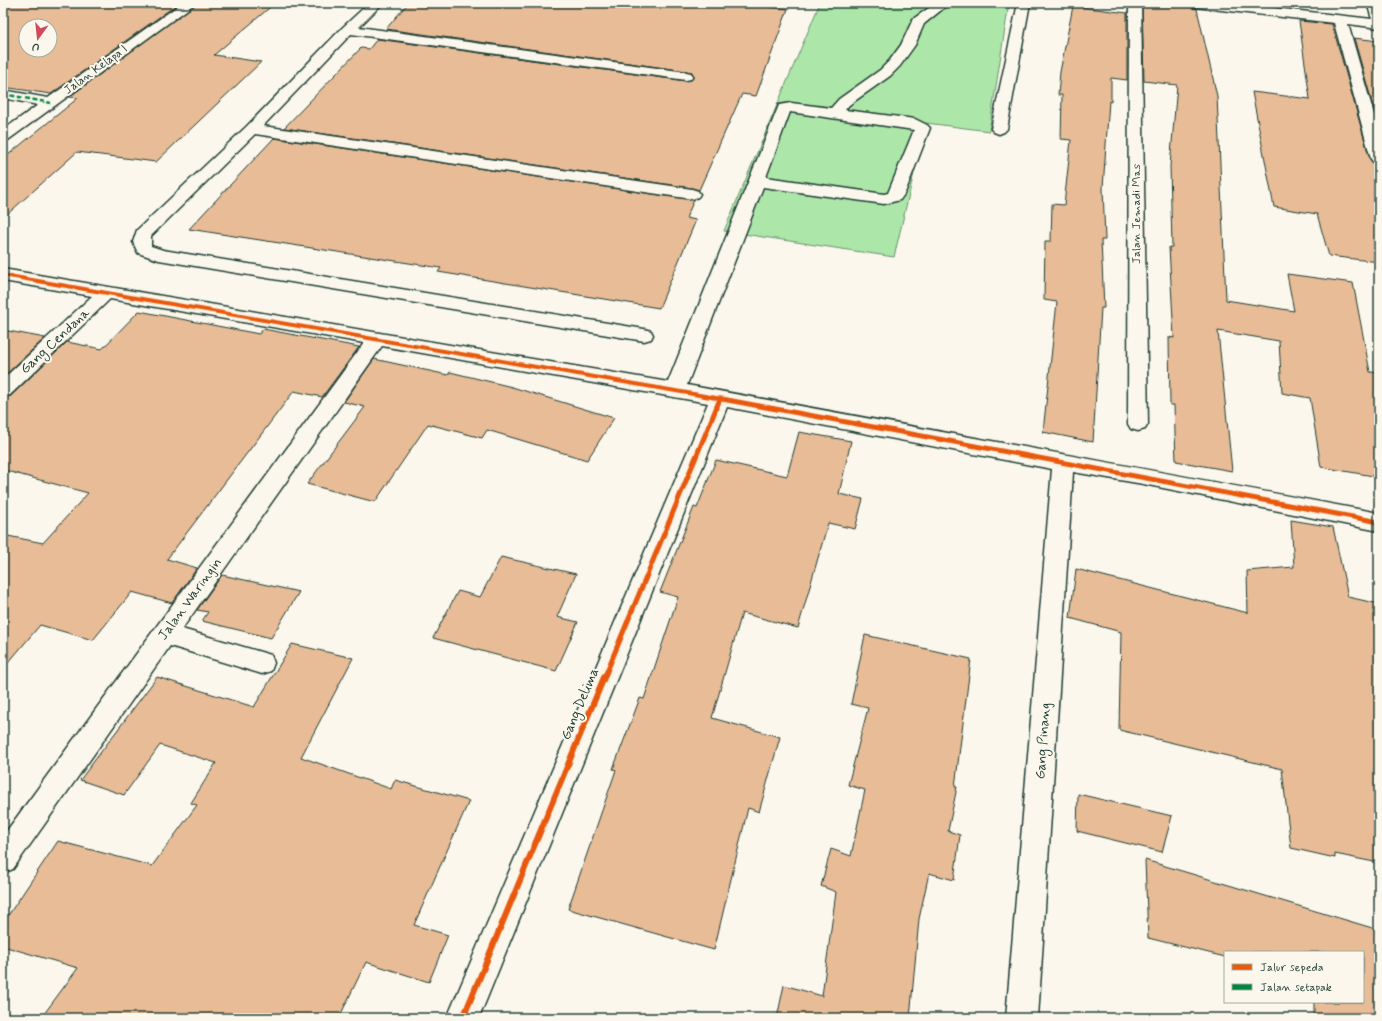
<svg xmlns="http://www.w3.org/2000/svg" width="1382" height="1021" viewBox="0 0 1382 1021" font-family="Mynerve,sans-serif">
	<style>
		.green { fill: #ade6a9; stroke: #66926e }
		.building { fill: #e7bc97; stroke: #1f3d34; fill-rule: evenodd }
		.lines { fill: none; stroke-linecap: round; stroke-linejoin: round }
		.minor-casing { stroke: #1f3d34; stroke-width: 3 }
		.minor { fill: #fbf7ec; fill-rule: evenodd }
		.quiet { stroke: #00873e; stroke-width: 2.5; stroke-dasharray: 5 2.5; stroke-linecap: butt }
		.cycleway-far2-casing { stroke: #fbf7ec; stroke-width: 6 }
		.cycleway-far1-casing { stroke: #fbf7ec; stroke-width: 8 }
		.cycleway-casing { stroke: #fbf7ec; stroke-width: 9 }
		.cycleway-far2 { stroke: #e8590c; stroke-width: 4 }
		.cycleway-far1 { stroke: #e8590c; stroke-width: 5 }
		.cycleway { stroke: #e8590c; stroke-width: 6 }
		.labels { text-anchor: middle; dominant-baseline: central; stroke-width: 4; stroke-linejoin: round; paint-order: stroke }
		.far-street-label { font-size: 12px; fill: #1f3d34; stroke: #fbf7ec }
		.street-label { font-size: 14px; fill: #1f3d34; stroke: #fbf7ec }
	</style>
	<rect width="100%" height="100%" fill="#fbf7ec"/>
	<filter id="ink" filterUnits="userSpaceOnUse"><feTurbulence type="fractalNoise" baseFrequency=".025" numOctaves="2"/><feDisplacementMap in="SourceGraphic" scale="8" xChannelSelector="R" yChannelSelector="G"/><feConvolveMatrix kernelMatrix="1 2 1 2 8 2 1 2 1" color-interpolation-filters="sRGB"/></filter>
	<g filter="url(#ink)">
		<polygon class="green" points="820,3 1009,3 989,131 926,123 894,257 724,231"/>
		<g class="building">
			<path d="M3,3H179L51,94L3,87ZM26,26H50V50H26Z"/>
			<polygon points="197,3 275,3 214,55 261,62 156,162 77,152 3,218 3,159 78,98 69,97"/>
			<polygon points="408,3 731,3 788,9 756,96 742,94 699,190 692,188 284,128 361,48 369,49 377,39 686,81 691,80 694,77 692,72 686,71 386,29"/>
			<polygon points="1142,3 1188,3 1190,7 1197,9 1217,96 1226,300 1294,311 1287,274 1353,283 1370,372 1379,373 1379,477 1321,467 1310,398 1282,393 1279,341 1218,331 1232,471 1176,461 1174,405 1170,405 1169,337 1174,338 1169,247 1172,247 1170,166 1177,85 1144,81"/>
			<polygon points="1073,6 1127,13 1127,80 1111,78 1111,102 1109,101 1103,188 1105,240 1101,240 1104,308 1101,308 1093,442 1043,432 1057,302 1044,300 1045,241 1051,241 1052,204 1064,205 1071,140 1061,139 1062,95 1058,95 1060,72"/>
			<polygon points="1299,21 1332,24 1370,159 1373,163 1379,165 1379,262 1329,256 1317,214 1274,207 1252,92 1310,99"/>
			<polygon points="1354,38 1379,41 1379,127"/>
			<polygon points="274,138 694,200 686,218 696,220 659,308 438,272 441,268 189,229"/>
			<polygon points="139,311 259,334 263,329 359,347 322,397 294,391 167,559 197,568 172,603 132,592 93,640 40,625 3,669 3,535 43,543 88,493 3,470 3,398 11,396 67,342 102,349"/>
			<polygon points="3,330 45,338 3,377"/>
			<polygon points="374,359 448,375 450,372 512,387 614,418 587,460 487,430 482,438 428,424 375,502 307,484 365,407 344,402"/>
			<polygon points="799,432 851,441 839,494 863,499 855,529 828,523 798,628 742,613 712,718 780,737 759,812 748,808 714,950 568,909 616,770 613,769 640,698 644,699 678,597 660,592 694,507 697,508 716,460 787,476"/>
			<polygon points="1291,520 1333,527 1348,597 1379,604 1379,863 1335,854 1335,858 1291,848 1282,769 1119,730 1121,632 1070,618 1076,569 1248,613 1247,571 1294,567"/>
			<polygon points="501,557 576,574 557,617 578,622 556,671 433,638 458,591 480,597"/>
			<polygon points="222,575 299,592 271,638 202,621 208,612 197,610"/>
			<polygon points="865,635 971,659 955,787 957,787 948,831 960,835 954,880 929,873 919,919 910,1018 777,1018 784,985 822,996 836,892 821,886 831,849 851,856 865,790 848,785 868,708 851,704"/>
			<polygon points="292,644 353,658 301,757 391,789 395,780 469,801 414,925 448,935 429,982 366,962 339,1018 41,1018 78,968 3,946 3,923 58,841 152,866 197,805 191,803 216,763 160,745 124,795 80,780 157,677 254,707"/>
			<polygon points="1078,794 1172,816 1162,852 1077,831"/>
			<polygon points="1145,860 1379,930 1379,1018 1314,1018 1314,1002 1363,1002 1363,952 1225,952 1225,957 1148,938"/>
		</g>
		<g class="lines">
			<defs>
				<g id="minor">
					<polygon points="182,3 196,3 8,140 3,142 3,130 38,105 3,98 3,90 48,98"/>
					<polygon points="369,3 383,3 359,27 686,72 691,73 693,76 691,79 686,80 351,34 263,126 692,189 698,191 700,194 698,197 692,199 255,134 151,236 151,246 163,250 644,329 651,331 653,335 651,339 644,341 159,260 138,253 133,242 137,230 247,126 343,27"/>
					<path d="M936,3H950L924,24L915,45L900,66L890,76L849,105L845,110L915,119L927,125L930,128L905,193L900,200L884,204L763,187L687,385C917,428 1149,469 1379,513V531L1143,484L1073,472L1038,1018H1006L1052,469L727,407L479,1018H447L708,403L382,346L182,629L271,655L274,663L271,671L262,674L170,646L13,869L3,873V836L364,343L110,299L10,395L3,397V379L92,296L3,281V269L668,382L779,105L791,103L831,108L839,99L880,70L890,60L901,45L913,19ZM790,112L914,130L888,193L884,194L766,177Z"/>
					<polygon points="1018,3 1030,3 1007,129 1004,132 999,134 994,132 991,129"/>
					<polygon points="1129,3 1141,3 1148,424 1145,429 1138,431 1131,429 1128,424"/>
					<polygon points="1189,3 1229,3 1372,19 1367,3 1379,3 1379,28 1348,24 1379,132 1379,164 1373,162 1371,159 1334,23 1195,7 1190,6"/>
				</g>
			</defs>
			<use href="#minor" class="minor-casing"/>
			<use href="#minor" class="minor"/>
			<polyline class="quiet" points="3,94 51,103"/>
			<defs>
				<polyline id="cycleway-far2" points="3,275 728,400"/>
				<g id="cycleway-far1">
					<path d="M722,399C941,440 1160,479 1379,522"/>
					<polyline points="605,676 720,399"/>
				</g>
				<polyline id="cycleway" points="463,1018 605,675"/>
			</defs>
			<use href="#cycleway-far2" class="cycleway-far2-casing"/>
			<use href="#cycleway-far1" class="cycleway-far1-casing"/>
			<use href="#cycleway" class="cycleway-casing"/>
			<use href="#cycleway-far2" class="cycleway-far2"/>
			<use href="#cycleway-far1" class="cycleway-far1"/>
			<use href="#cycleway" class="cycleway"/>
		</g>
	</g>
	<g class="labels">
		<g class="far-street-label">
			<text transform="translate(96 70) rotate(-36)">Jalan Kelapa I</text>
			<text transform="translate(1137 214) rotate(-90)">Jalan Jemadi Mas</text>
		</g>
		<g class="street-label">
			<text transform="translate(55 341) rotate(-43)">Gang Cendana</text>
			<text transform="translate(190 599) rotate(-54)">Jalan Waringin</text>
			<text transform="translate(580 704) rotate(-67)">Gang Delima</text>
			<text transform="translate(1043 741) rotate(-86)">Gang Pinang</text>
		</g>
	</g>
	<rect width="1382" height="1021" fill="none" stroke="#fbf7ec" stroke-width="16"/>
	<rect x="8" y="8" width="1366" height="1005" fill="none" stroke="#1f3d34" stroke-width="1.5" filter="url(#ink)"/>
	<rect x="1224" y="951" width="140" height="52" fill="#fbf7ec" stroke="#a3ada2"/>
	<rect x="1232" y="964" width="20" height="6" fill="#e8590c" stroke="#a3ada2"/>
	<text x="1260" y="971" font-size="12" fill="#1f3d34">Jalur sepeda</text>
	<rect x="1232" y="984" width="20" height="6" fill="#00873e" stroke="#a3ada2"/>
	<text x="1260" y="991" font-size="12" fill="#1f3d34">Jalan setapak</text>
	<g transform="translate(38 38) rotate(195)"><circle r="19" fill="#fbf7ec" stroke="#a3ada2"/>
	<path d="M0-3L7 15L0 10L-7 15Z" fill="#d1495b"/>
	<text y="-6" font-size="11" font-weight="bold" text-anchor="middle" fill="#1f3d34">U</text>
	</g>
</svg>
